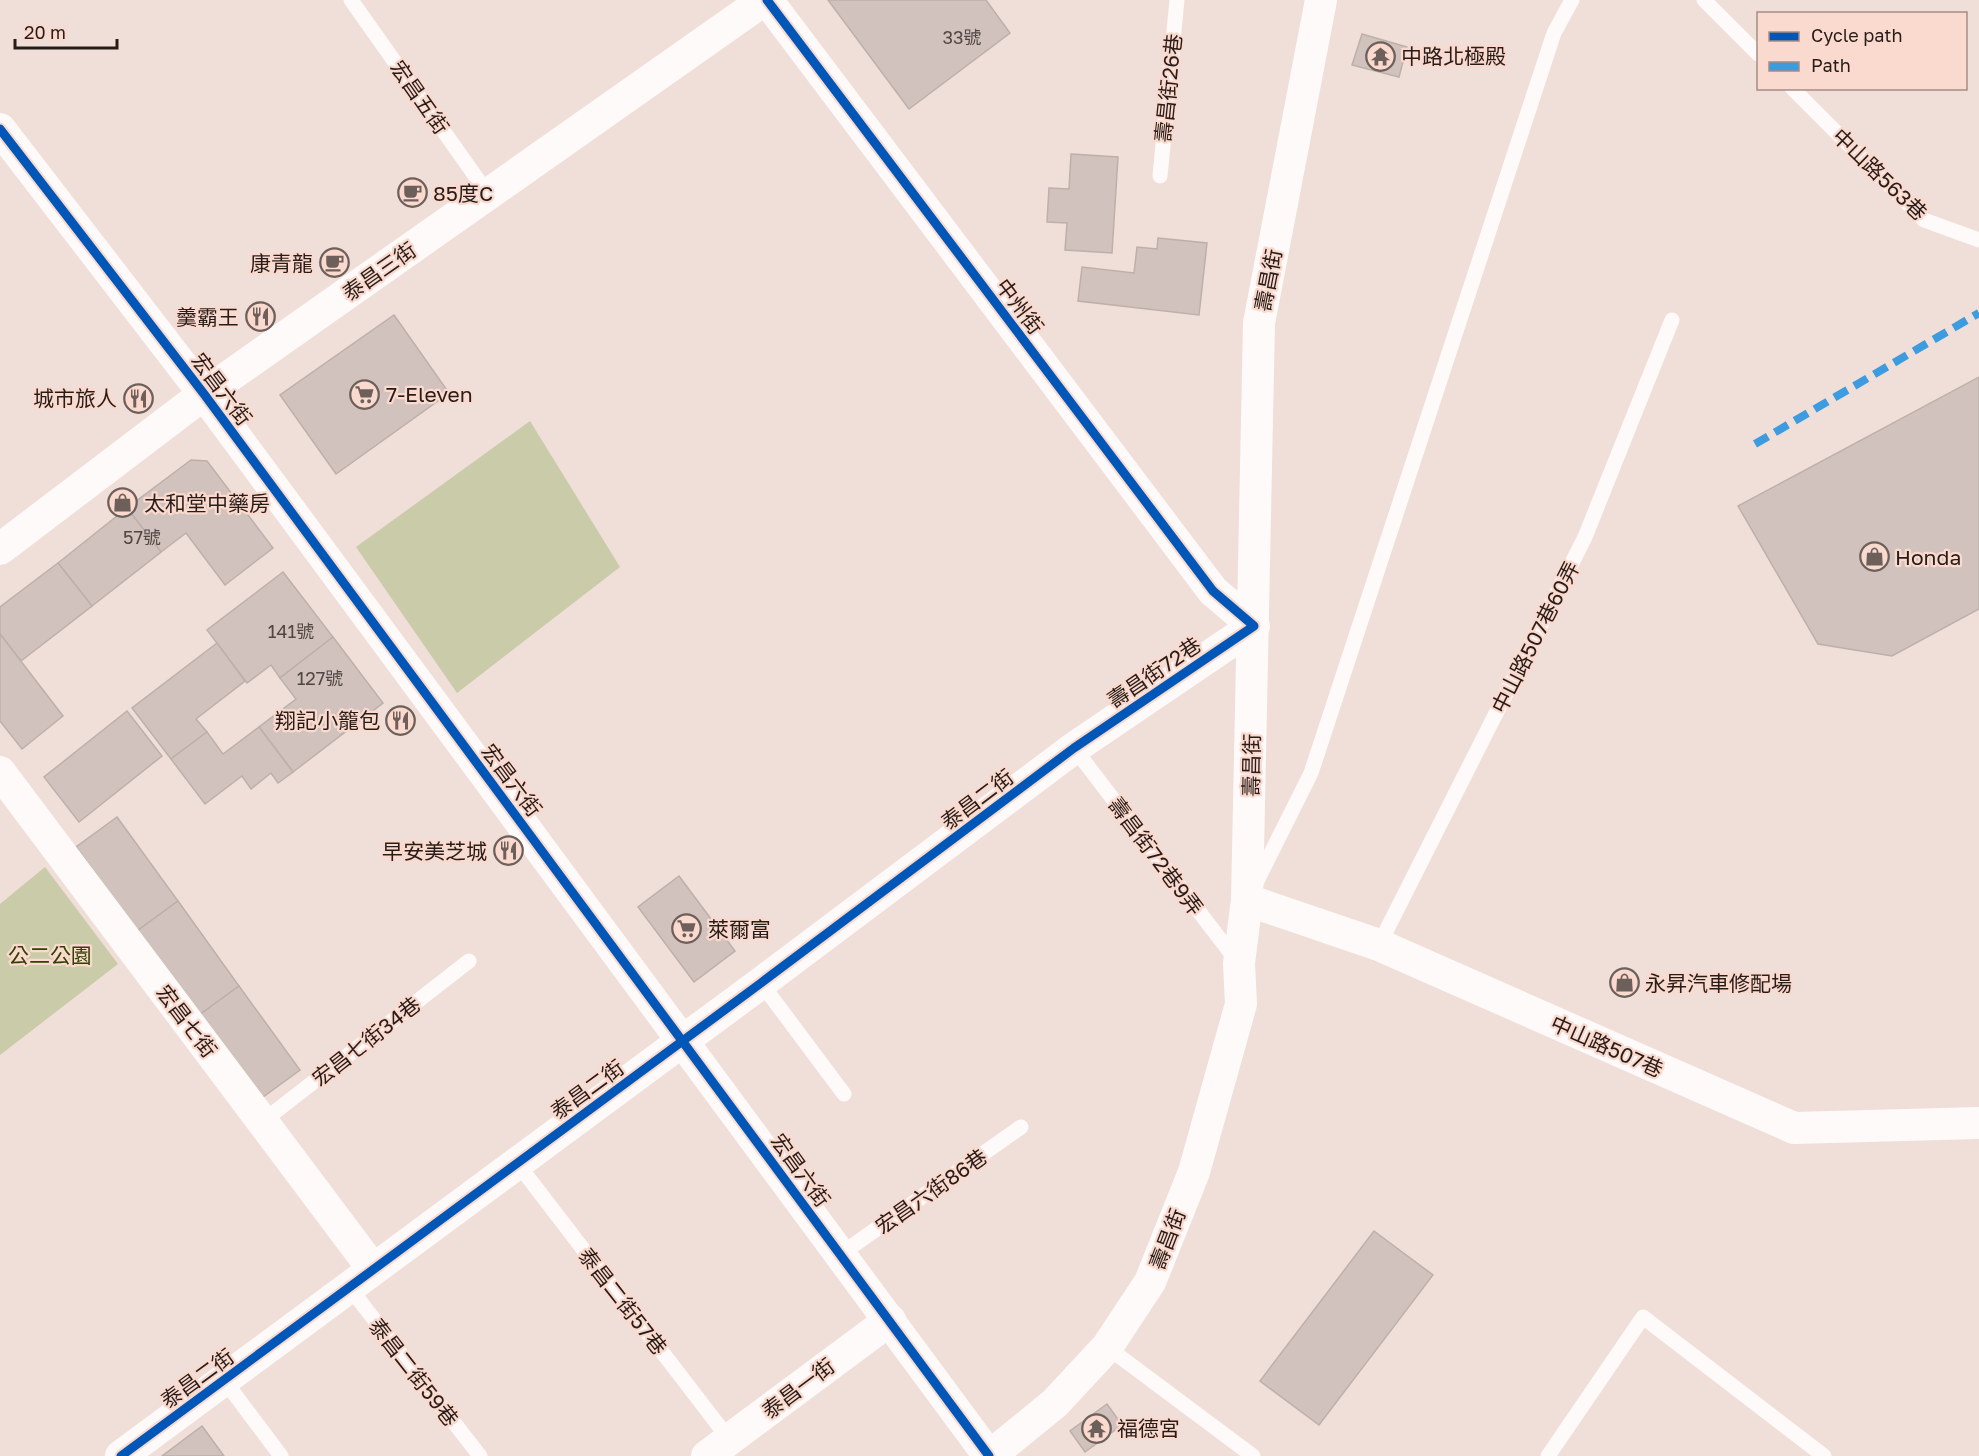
<svg xmlns="http://www.w3.org/2000/svg" width="1979" height="1456" viewBox="0 0 1979 1456" font-family="'Golos Text','Noto Sans TC',sans-serif">
	<style>
		.green { fill: #c9cba9 }
		.building { fill: #d1c2be; stroke: #bdb0ab; stroke-width: 1.5 }
		.lines { fill: none; stroke-linecap: round; stroke-linejoin: round }
		.lane { stroke: #fdfaf9; stroke-width: 15 }
		.street { stroke: #fdfaf9; stroke-width: 32 }
		.quiet { stroke: #3d9bdf; stroke-width: 8; stroke-dasharray: 15 8; stroke-linecap: butt }
		.cycleway-casing { stroke: #fad9ce; stroke-width: 13 }
		.cycleway { stroke: #0057b8; stroke-width: 9 }
		.labels { text-anchor: middle; dominant-baseline: central; stroke-width: 4.5; stroke-linejoin: round; paint-order: stroke }
		.number-label { font-size: 18px; fill: #524641 }
		.poi-label { font-size: 21px; fill: #271c17; stroke: #fad9ce; text-anchor: start }
		.street-label { font-size: 21px; fill: #271c17; stroke: #fad9ce }
		.park-label { font-size: 21px; fill: #324100; stroke: #fad9ce }
	</style>
	<rect width="100%" height="100%" fill="#f0ded8"/>
	<g class="green">
		<polygon points="530,421 620,567 457,693 356,547"/>
		<polygon points="45,867 118,964 0,1055 0,904"/>
	</g>
	<g class="building">
		<polygon points="828,0 986,0 1010,33 909,109"/>
		<polygon points="1362,34 1407,47 1399,77 1352,65"/>
		<polygon points="1071,154 1118,157 1112,253 1065,250 1067,223 1047,222 1049,188 1069,189"/>
		<polygon points="1158,238 1207,243 1199,315 1078,301 1082,267 1134,273 1137,247 1157,249"/>
		<polygon points="394,315 449,393 336,474 280,395"/>
		<polygon points="1979,377 1979,609 1892,656 1818,644 1738,506"/>
		<polygon points="191,460 207,461 273,548 225,585 186,533 161,552 127,508"/>
		<polygon points="127,508 161,552 92,606 58,563"/>
		<polygon points="58,563 92,606 21,661 0,634 0,607"/>
		<polygon points="283,572 333,637 280,678 271,665 247,683 207,630"/>
		<polygon points="0,634 63,716 22,749 0,721"/>
		<polygon points="333,637 383,703 293,772 259,727 296,699 280,678"/>
		<polygon points="217,643 245,681 196,719 207,732 171,759 132,708"/>
		<polygon points="127,711 162,756 79,822 44,777"/>
		<polygon points="259,727 293,772 278,783 271,773 251,789 242,776 205,804 171,759 207,732 223,754"/>
		<polygon points="117,817 178,901 137,931 76,847"/>
		<polygon points="679,876 735,951 694,982 638,907"/>
		<polygon points="178,901 239,986 198,1016 137,931"/>
		<polygon points="239,986 300,1070 259,1100 198,1016"/>
		<polygon points="1374,1231 1433,1275 1319,1425 1260,1381"/>
		<polygon points="1107,1404 1122,1425 1085,1452 1070,1431"/>
		<polygon points="202,1426 224,1456 162,1456"/>
	</g>
	<g class="lines">
		<g class="lane">
			<polyline points="351,0 488,194"/>
			<polyline points="1704,0 1758,54"/>
			<polyline points="1792,88 1924,220 1979,240"/>
			<polyline points="1160,176 1177,0"/>
			<polyline points="1074,748 1236,960"/>
			<polyline points="1255,885 1311,773 1554,33 1572,0"/>
			<polyline points="1379,945 1585,537 1672,320"/>
			<polyline points="761,983 844,1094"/>
			<polyline points="262,1122 469,961"/>
			<polyline points="517,1163 729,1439"/>
			<polyline points="841,1254 1021,1127"/>
			<polyline points="349,1287 480,1456"/>
			<polyline points="1107,1347 1253,1456"/>
			<polyline points="224,1380 281,1456"/>
			<polyline points="1548,1456 1643,1317 1824,1456"/>
		</g>
		<g class="street">
			<polyline points="0,129 204,394 989,1456"/>
			<polyline points="0,549 204,394 764,0"/>
			<polyline points="0,772 373,1269"/>
			<polyline points="1247,900 1379,945 1794,1128 1979,1123"/>
			<polyline points="121,1456 761,983 1074,748 1254,626 1213,591 767,0"/>
			<polyline points="707,1456 890,1320"/>
			<polyline points="990,1456 1055,1403 1107,1347 1150,1282 1194,1172 1241,1004 1239,963 1247,900 1259,323 1321,0"/>
		</g>
		<polyline class="quiet" points="1755,444 1979,313"/>
		<defs>
			<g id="cycleway">
				<polyline points="0,129 204,394 989,1456"/>
				<polyline points="121,1456 761,983 1074,748 1254,626 1213,591 767,0"/>
			</g>
		</defs>
		<use href="#cycleway" class="cycleway-casing"/>
		<use href="#cycleway" class="cycleway"/>
	</g>
	<defs>
		<symbol id="temple-ring" viewBox="-11 -11 22 22"><circle r="9.5" fill="#fad9ce" stroke="#6d605b" stroke-width="1.5"/><path d="M0-6L5-2H3V0L6.5 2.5H4V6H1.5V3h-3V6H-4V2.5H-6.5L-3 0V-2H-5Z" fill="#6d605b"/></symbol>
		<symbol id="cafe-ring" viewBox="-11 -11 22 22"><circle r="9.5" fill="#fad9ce" stroke="#6d605b" stroke-width="1.5"/><path d="M-5.5-4.5H6V0H3Q3 3.5 0 3.5H-2.5Q-5.5 3.5-5.5 0ZM3-3.2v2h1.7v-2ZM-6 4.5H4V6H-6Z" fill="#6d605b"/></symbol>
		<symbol id="restaurant-ring" viewBox="-11 -11 22 22"><circle r="9.5" fill="#fad9ce" stroke="#6d605b" stroke-width="1.5"/><path d="M-5-6h1v4h1v-4h1v4h1v-4h1v5L-1.5 .5V6h-2V.5L-5-1ZM5-6V6H3V1.5H1.5Q1.5-4 5-6Z" fill="#6d605b"/></symbol>
		<symbol id="supermarket-ring" viewBox="-11 -11 22 22"><circle r="9.5" fill="#fad9ce" stroke="#6d605b" stroke-width="1.5"/><path d="M-6-5.5h2.5l.6 2H6L4.5 2H-2.5L-4.4-4H-6ZM-1.5 3.2a1.3 1.3 0 1 0 .1 0ZM3 3.2a1.3 1.3 0 1 0 .1 0Z" fill="#6d605b"/></symbol>
		<symbol id="shop-ring" viewBox="-11 -11 22 22"><circle r="9.5" fill="#fad9ce" stroke="#6d605b" stroke-width="1.5"/><path d="M-5-2.5h2.3a2.7 3.5 0 0 1 5.4 0H5L5.5 6h-11ZM-1.5-2.5h3a1.5 2.3 0 0 0-3 0Z" fill="#6d605b"/></symbol>
	</defs>
	<g fill-rule="evenodd">
		<use href="#temple-ring" x="1364" y="40" width="33" height="33"/>
		<use href="#cafe-ring" x="396" y="176" width="33" height="33"/>
		<use href="#cafe-ring" x="318" y="246" width="33" height="33"/>
		<use href="#restaurant-ring" x="244" y="300" width="33" height="33"/>
		<use href="#supermarket-ring" x="348" y="378" width="33" height="33"/>
		<use href="#restaurant-ring" x="122" y="382" width="33" height="33"/>
		<use href="#shop-ring" x="106" y="486" width="33" height="33"/>
		<use href="#shop-ring" x="1858" y="540" width="33" height="33"/>
		<use href="#restaurant-ring" x="384" y="704" width="33" height="33"/>
		<use href="#restaurant-ring" x="492" y="834" width="33" height="33"/>
		<use href="#supermarket-ring" x="670" y="912" width="33" height="33"/>
		<use href="#shop-ring" x="1608" y="966" width="33" height="33"/>
		<use href="#temple-ring" x="1080" y="1412" width="33" height="33"/>
	</g>
	<g class="labels">
		<g class="number-label">
			<text x="962" y="37">33號</text>
			<text x="142" y="537">57號</text>
			<text x="291" y="631">141號</text>
			<text x="320" y="678">127號</text>
		</g>
		<g class="poi-label">
			<text x="1401" y="56">中路北極殿</text>
			<text x="433" y="193">85度C</text>
			<text x="313" y="263" text-anchor="end">康青龍</text>
			<text x="239" y="317" text-anchor="end">羹霸王</text>
			<text x="386" y="394">7-Eleven</text>
			<text x="117" y="398" text-anchor="end">城市旅人</text>
			<text x="144" y="503">太和堂中藥房</text>
			<text x="1895" y="557">Honda</text>
			<text x="380" y="720" text-anchor="end">翔記小籠包</text>
			<text x="487" y="851" text-anchor="end">早安美芝城</text>
			<text x="708" y="929">萊爾富</text>
			<text x="1645" y="983">永昇汽車修配場</text>
			<text x="1117" y="1428">福德宮</text>
		</g>
		<g class="street-label">
			<text transform="translate(1168 88) rotate(-84)">壽昌街26巷</text>
			<text transform="translate(420 97) rotate(55)">宏昌五街</text>
			<text transform="translate(1880 174) rotate(44)">中山路563巷</text>
			<text transform="translate(379 271) rotate(-35)">泰昌三街</text>
			<text transform="translate(1268 280) rotate(-79)">壽昌街</text>
			<text transform="translate(1020 306) rotate(53)">中州街</text>
			<text transform="translate(222 389) rotate(53)">宏昌六街</text>
			<text transform="translate(1535 637) rotate(-63)">中山路507巷60弄</text>
			<text transform="translate(1154 672) rotate(-34)">壽昌街72巷</text>
			<text transform="translate(1251 765) rotate(-89)">壽昌街</text>
			<text transform="translate(512 780) rotate(53)">宏昌六街</text>
			<text transform="translate(977 799) rotate(-37)">泰昌二街</text>
			<text transform="translate(1156 856) rotate(53)">壽昌街72巷9弄</text>
			<text transform="translate(187 1021) rotate(53)">宏昌七街</text>
			<text transform="translate(366 1041) rotate(-38)">宏昌七街34巷</text>
			<text transform="translate(1607 1046) rotate(24)">中山路507巷</text>
			<text transform="translate(587 1089) rotate(-36)">泰昌二街</text>
			<text transform="translate(801 1170) rotate(54)">宏昌六街</text>
			<text transform="translate(931 1191) rotate(-35)">宏昌六街86巷</text>
			<text transform="translate(1167 1239) rotate(-69)">壽昌街</text>
			<text transform="translate(623 1301) rotate(52)">泰昌二街57巷</text>
			<text transform="translate(414 1372) rotate(52)">泰昌二街59巷</text>
			<text transform="translate(197 1378) rotate(-36)">泰昌二街</text>
			<text transform="translate(798 1388) rotate(-37)">泰昌一街</text>
		</g>
		<g class="park-label">
			<text x="50" y="955">公二公園</text>
		</g>
	</g>
	<rect x="1757" y="12" width="210" height="78" fill="#fad9ce" stroke="#a68d85" stroke-width="1.5"/>
	<rect x="1769" y="32" width="30" height="9" fill="#0057b8" stroke="#a68d85" stroke-width="1.5"/>
	<text x="1811" y="42" font-size="18" fill="#271c17">Cycle path</text>
	<rect x="1769" y="62" width="30" height="9" fill="#3d9bdf" stroke="#a68d85" stroke-width="1.5"/>
	<text x="1811" y="72" font-size="18" fill="#271c17">Path</text>
	<path d="M15 39v9h102v-9" fill="none" stroke="#271c17" stroke-width="3"/>
	<text x="24" y="39" font-size="18" fill="#271c17" stroke="#fad9ce" stroke-width="4.5" paint-order="stroke">20 m</text>
</svg>
